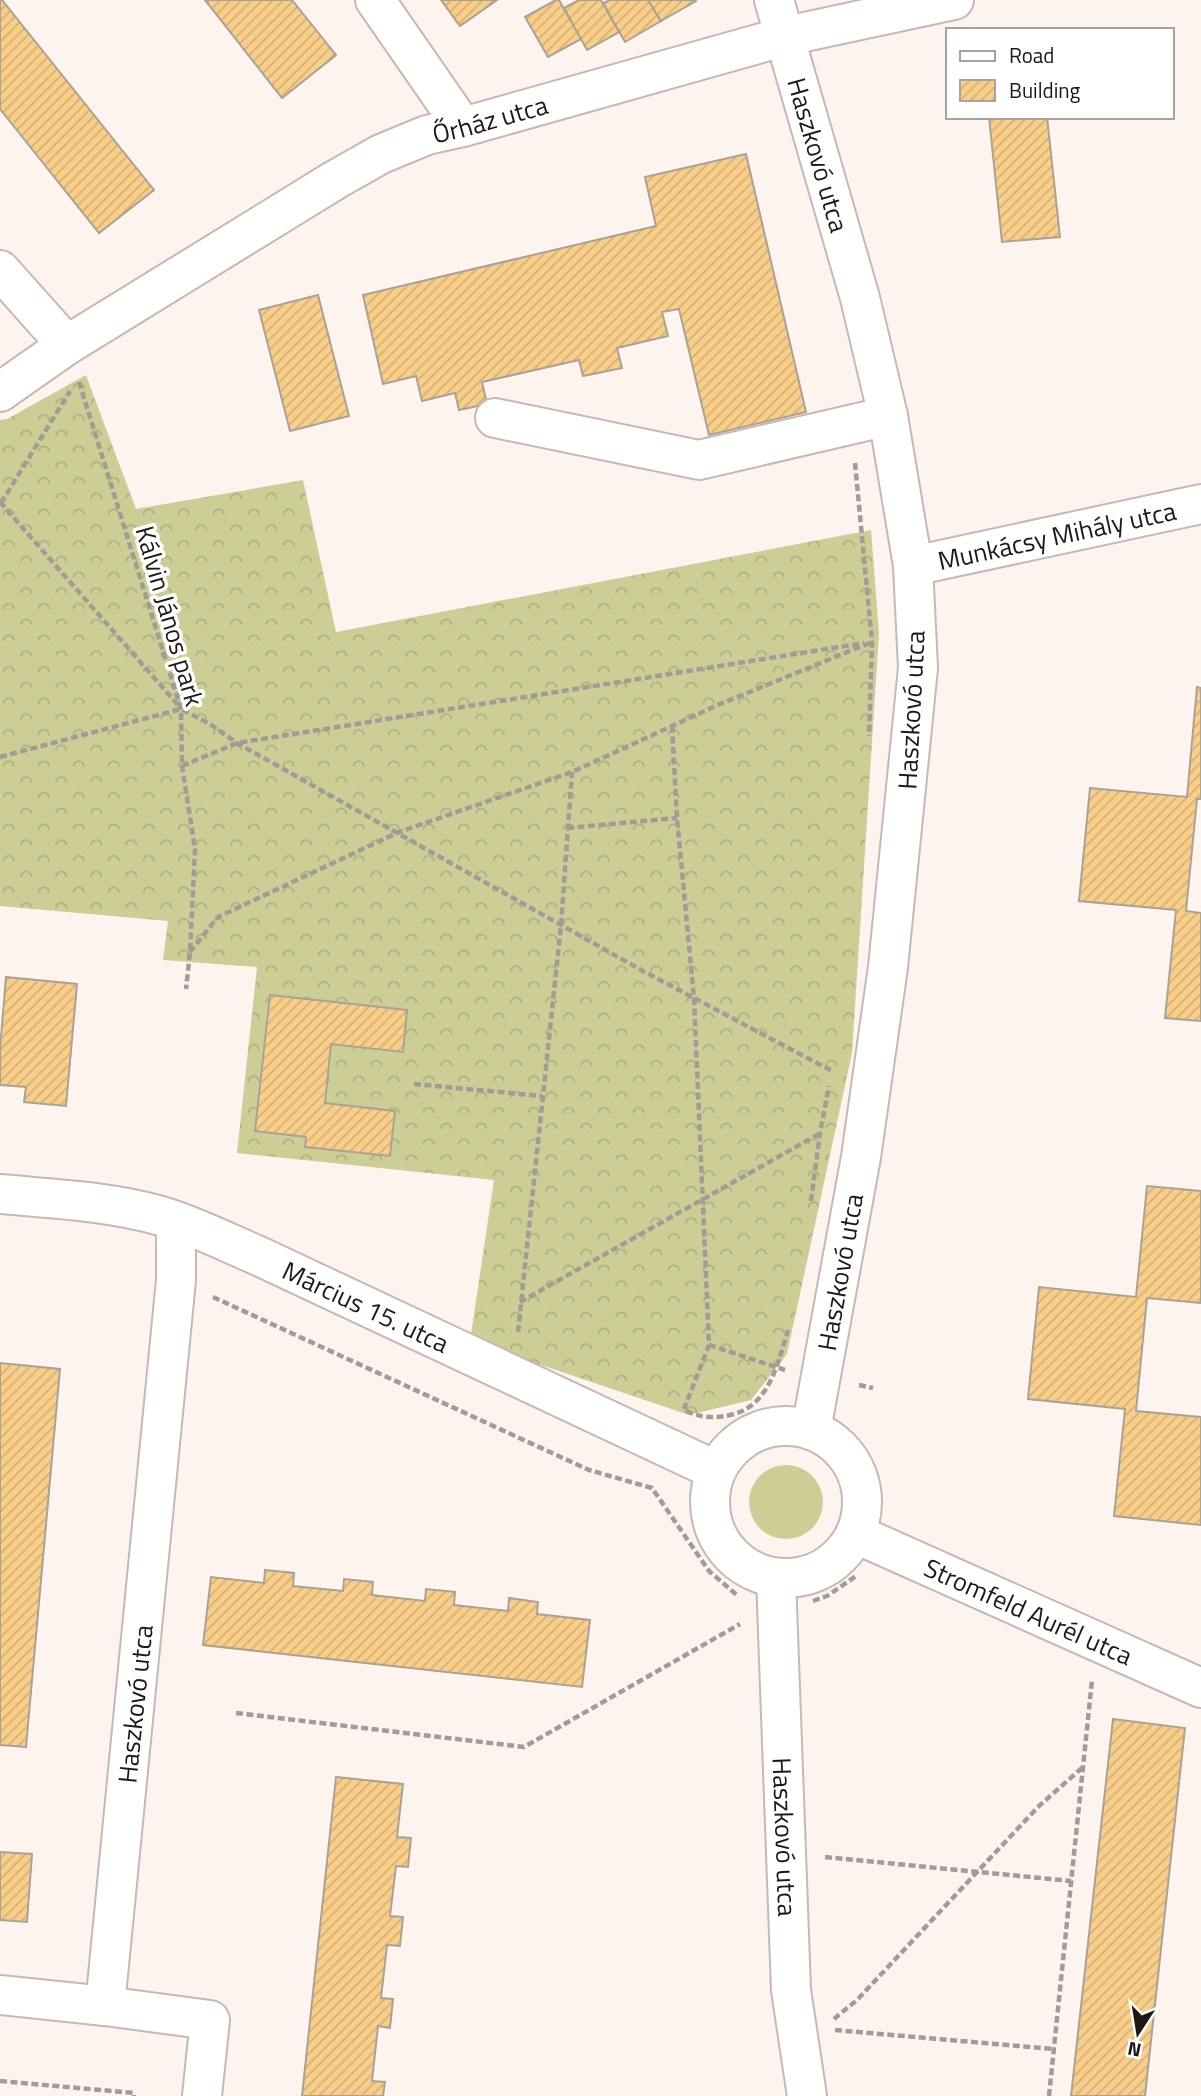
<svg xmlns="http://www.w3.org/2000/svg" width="1201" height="2096" viewBox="0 0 1201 2096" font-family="'Titillium Web',sans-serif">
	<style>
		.grass { fill: #ccce96 }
		.forest { fill: url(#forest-crowns) }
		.building { fill: url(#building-hatch); stroke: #aaa296; stroke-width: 2 }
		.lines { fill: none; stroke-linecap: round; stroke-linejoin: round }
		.minor-casing { stroke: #c7b9b1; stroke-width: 42 }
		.path { stroke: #a29b97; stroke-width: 4.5; stroke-dasharray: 7 3.5; stroke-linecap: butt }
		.minor { stroke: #fff; stroke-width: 38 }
		.labels { text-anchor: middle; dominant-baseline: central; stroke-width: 7; stroke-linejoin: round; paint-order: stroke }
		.street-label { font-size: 26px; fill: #1d1815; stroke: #fff }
	</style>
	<defs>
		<pattern id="forest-crowns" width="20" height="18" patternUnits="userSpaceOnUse" patternTransform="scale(1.75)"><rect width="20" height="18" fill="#ccce96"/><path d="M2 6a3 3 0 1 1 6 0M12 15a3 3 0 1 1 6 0" fill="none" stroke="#afb080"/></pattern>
		<pattern id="building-hatch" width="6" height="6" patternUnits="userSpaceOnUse" patternTransform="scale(1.75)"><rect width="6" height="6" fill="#f9ce89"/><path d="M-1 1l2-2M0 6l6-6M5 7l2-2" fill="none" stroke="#d5b075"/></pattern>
	</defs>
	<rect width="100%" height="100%" fill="#fdf4f0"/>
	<circle class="grass" cx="786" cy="1502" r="37"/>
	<polygon class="forest" points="86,375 136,509 303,480 336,632 871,530 879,633 852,1053 787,1354 751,1400 689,1415 470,1341 494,1180 237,1153 257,967 163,960 168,921 0,906 0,420 7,419"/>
	<g class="building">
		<polygon points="0,0 2,0 154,190 99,233 0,109"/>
		<polygon points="205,0 292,0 336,55 282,98"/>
		<polygon points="441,0 497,0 460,26"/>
		<polygon points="556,0 559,0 581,39 548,57 525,17"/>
		<polygon points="579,0 601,0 619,32 587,50 564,8"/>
		<polygon points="610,0 648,0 661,21 625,42 603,3"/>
		<polygon points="648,0 695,0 696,1 661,21"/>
		<polygon points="989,117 1047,117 1060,237 1002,242"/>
		<polygon points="746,154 806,412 709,435 679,309 662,312 668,336 617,348 622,368 583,376 579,360 482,382 487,404 459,410 455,393 422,401 416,376 383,384 363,295 656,226 645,177"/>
		<polygon points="318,295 349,416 290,431 259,310"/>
		<polygon points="1197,687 1201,688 1201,799 1197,799 1186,911 1201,913 1201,1021 1165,1018 1176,910 1079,901 1090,788 1187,797"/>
		<polygon points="6,977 77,984 66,1106 24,1102 26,1087 0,1085 0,1049"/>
		<polygon points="270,995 407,1010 403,1052 331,1044 325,1103 395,1111 390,1156 305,1147 306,1137 255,1131"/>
		<polygon points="1147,1186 1201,1191 1201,1303 1147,1298 1136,1411 1201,1417 1201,1525 1114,1516 1125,1409 1028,1399 1039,1287 1136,1297"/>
		<polygon points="0,1363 60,1369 26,1747 0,1745"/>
		<polygon points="265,1570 294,1573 293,1586 343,1591 344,1579 373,1582 372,1595 425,1601 426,1589 455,1592 454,1605 508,1611 509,1598 538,1602 537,1614 590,1620 582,1687 203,1645 211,1577 264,1583"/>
		<polygon points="1113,1719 1185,1728 1145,2096 1071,2096"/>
		<polygon points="336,1777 403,1784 397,1837 411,1838 408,1867 396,1866 390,1916 403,1917 400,1946 387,1945 381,1998 393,1999 390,2028 378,2026 372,2081 385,2082 383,2096 302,2096"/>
		<polygon points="0,1852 32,1854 27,1922 0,1920"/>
	</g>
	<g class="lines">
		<defs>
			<g id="minor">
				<polyline points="375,0 463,127"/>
				<path id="s1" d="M774,0L860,298L888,416L913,566L918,668L888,967L861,1157L811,1430"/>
				<polyline points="0,270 67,345"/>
				<path id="s2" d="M0,392L67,345L335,180L381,154L427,135L463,127L786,36L954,0"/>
				<polyline points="495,418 699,460 888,416"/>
				<path id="s3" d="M913,566L1201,504"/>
				<path id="s4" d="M0,1194C54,1199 109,1201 161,1216C195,1226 228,1243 261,1257L715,1470"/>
				<polyline points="176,1222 176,1280 105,2006 210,2020 202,2096"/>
				<circle cx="786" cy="1502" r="76"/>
				<path id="s5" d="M856,1534L1201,1688"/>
				<path id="s6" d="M776,1578L791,1990L807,2096"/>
				<polyline points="0,1995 105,2006"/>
			</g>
		</defs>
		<use href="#minor" class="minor-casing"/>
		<g class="path">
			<polyline points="79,382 181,709 182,766 195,849 190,952 186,989"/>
			<polyline points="855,463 872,642 869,736"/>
			<polyline points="0,502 178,705"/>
			<polyline points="1,503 70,391"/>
			<polyline points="672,726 677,818 694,998 709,1345 684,1409"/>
			<polyline points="0,757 181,709 210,724 237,743 643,971 832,1071"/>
			<polyline points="182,766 237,743 864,643"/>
			<polyline points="567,828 677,818"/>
			<polyline points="190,952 218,917 399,832 572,772 720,704 872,642"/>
			<polyline points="414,1084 542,1096"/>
			<polyline points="811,1201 820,1133 829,1086"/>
			<polyline points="213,1297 589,1470 652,1488 709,1571 738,1596"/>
			<polyline points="520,1302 819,1134"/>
			<polyline points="518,1332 561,925 572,772"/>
			<polyline points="709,1345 785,1370"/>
			<polyline points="859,1385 873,1388"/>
			<path d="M686,1411C703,1418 715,1419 734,1414C770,1404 778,1362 788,1330"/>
			<polyline points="813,1601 827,1596 856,1576"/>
			<polyline points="236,1713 524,1747 740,1624"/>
			<polyline points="825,1857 1071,1881"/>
			<polyline points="834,2019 857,2000 1039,1806 1083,1767"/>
			<polyline points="835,2030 1053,2049"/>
			<polyline points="0,2081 134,2093 134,2096"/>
			<polyline points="1049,2096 1092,1680"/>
		</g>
		<use href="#minor" class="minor"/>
	</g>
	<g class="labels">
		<g class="street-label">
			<text stroke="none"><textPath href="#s2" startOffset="564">Őrház utca</textPath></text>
			<text stroke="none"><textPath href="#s1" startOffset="161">Haszkovó utca</textPath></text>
			<text stroke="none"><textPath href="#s3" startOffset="147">Munkácsy Mihály utca</textPath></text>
			<text transform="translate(170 616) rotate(74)">Kálvin János park</text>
			<text transform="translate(911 710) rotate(-87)">Haszkovó utca</text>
			<text transform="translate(840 1272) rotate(-80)">Haszkovó utca</text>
			<text stroke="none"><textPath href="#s4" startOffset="387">Március 15. utca</textPath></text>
			<text stroke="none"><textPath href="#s5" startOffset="189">Stromfeld Aurél utca</textPath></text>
			<text transform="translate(135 1704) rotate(-84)">Haszkovó utca</text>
			<text stroke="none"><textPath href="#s6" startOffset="259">Haszkovó utca</textPath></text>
		</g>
	</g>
	<rect x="946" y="28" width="228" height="91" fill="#ffffff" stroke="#a5a3a1" stroke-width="2"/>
	<rect x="960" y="51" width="35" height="10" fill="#ffffff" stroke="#a5a3a1" stroke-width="2"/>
	<text x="1009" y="63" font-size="21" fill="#1d1815">Road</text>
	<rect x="960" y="80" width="35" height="21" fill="url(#building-hatch)" stroke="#a5a3a1" stroke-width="2"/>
	<text x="1009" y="98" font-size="21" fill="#1d1815">Building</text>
	<g transform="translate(1138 2033) rotate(192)" stroke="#ffffff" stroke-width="5" paint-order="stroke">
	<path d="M0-5L12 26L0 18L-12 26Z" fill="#1d1815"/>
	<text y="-10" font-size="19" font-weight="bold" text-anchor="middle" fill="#1d1815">N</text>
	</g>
</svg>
